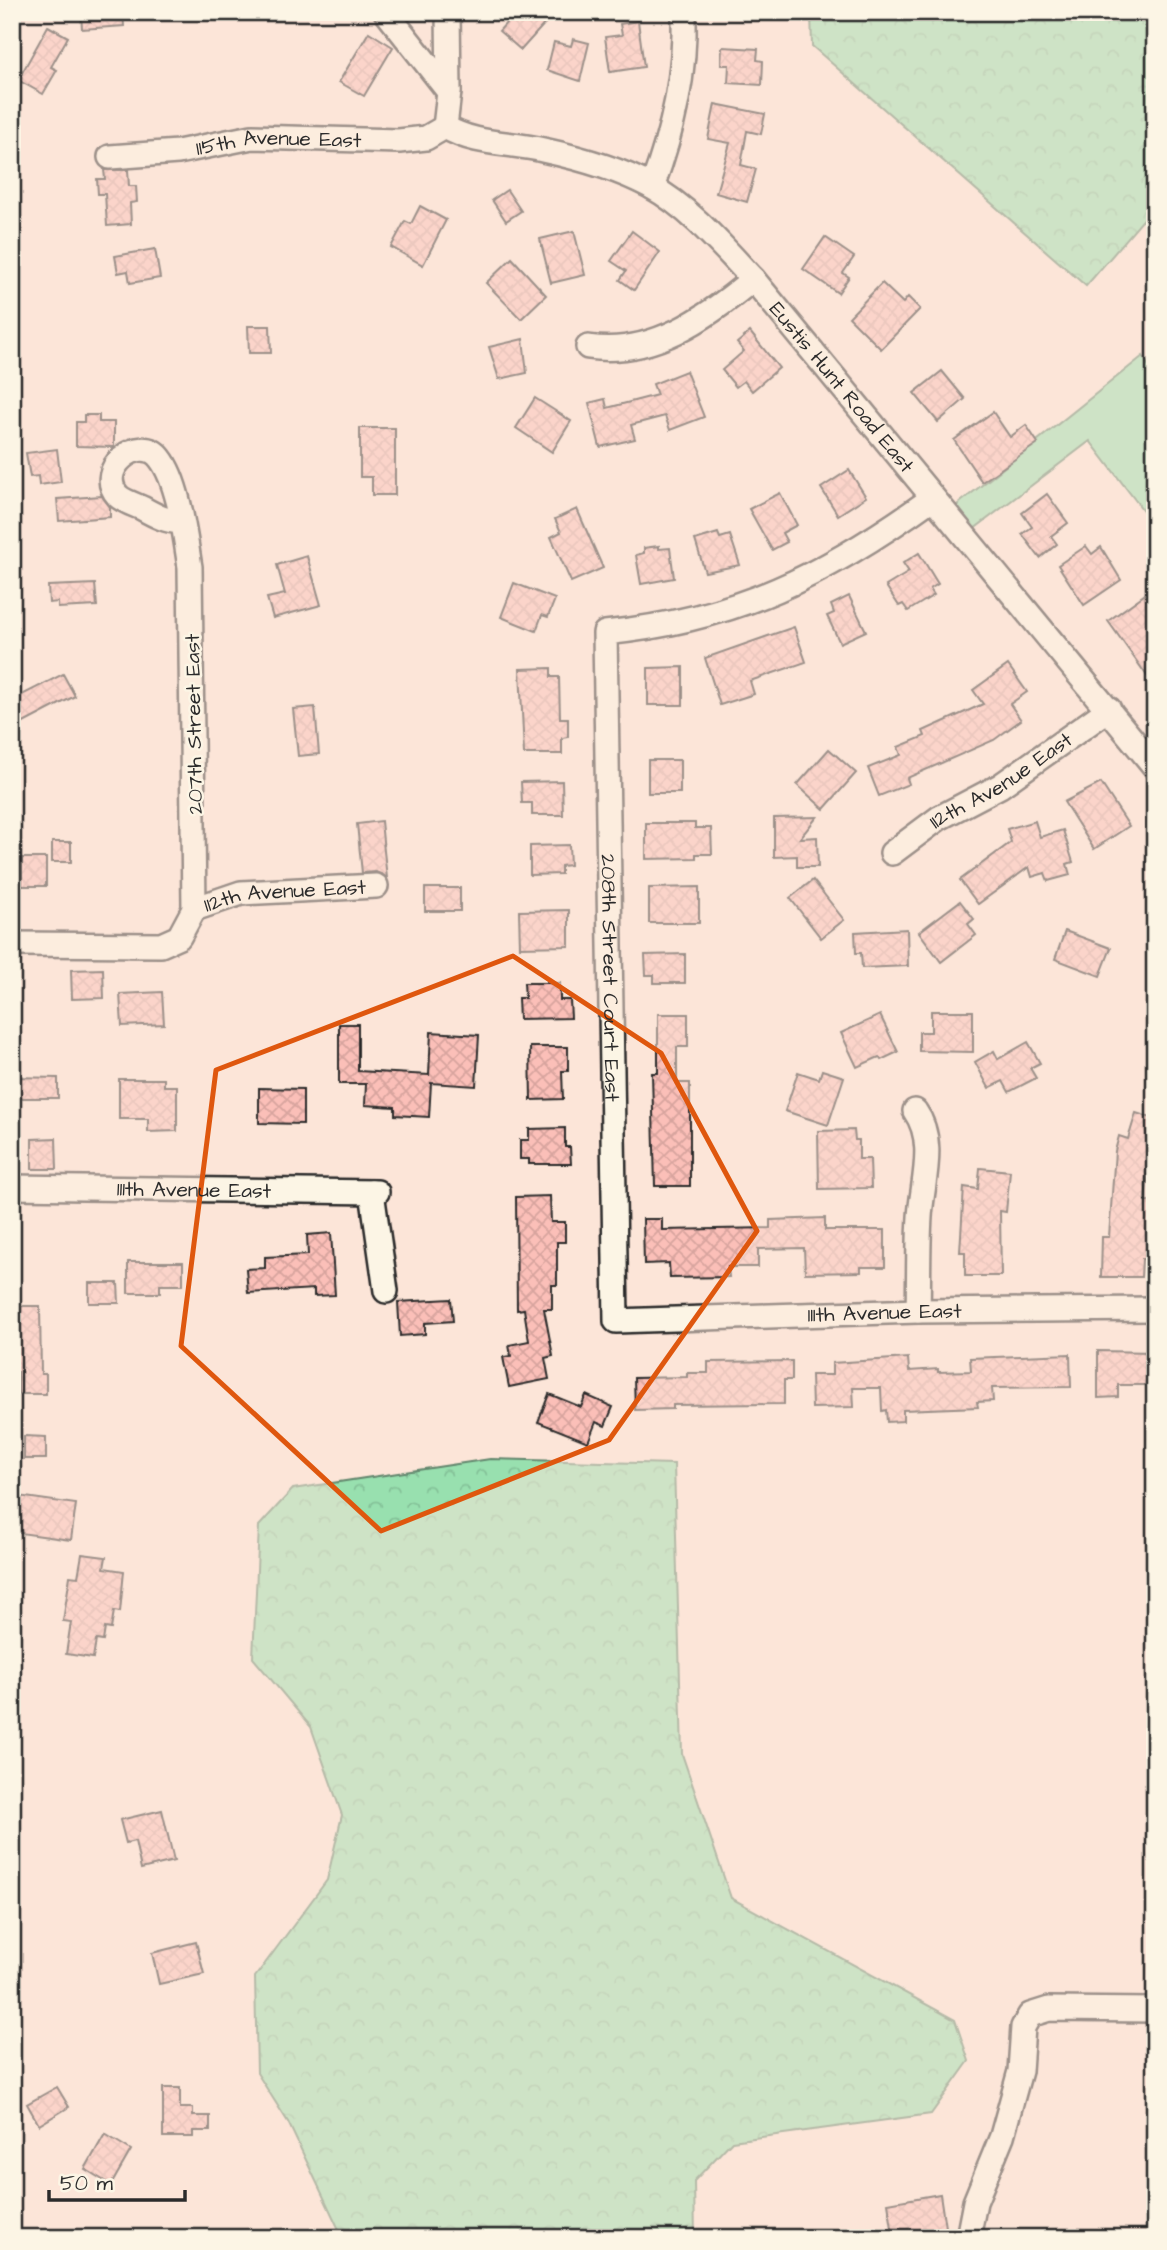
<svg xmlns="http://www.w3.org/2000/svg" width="1167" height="2250" viewBox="0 0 1167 2250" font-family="'Architects Daughter',sans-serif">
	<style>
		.forest { fill: url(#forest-crowns); stroke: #62866d; stroke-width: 2 }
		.green { fill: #98e0af; stroke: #62866d; stroke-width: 2 }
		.building { fill: url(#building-cross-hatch); stroke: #2b2b2b; stroke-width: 2 }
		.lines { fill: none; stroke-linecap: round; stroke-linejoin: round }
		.minor-casing { stroke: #2b2b2b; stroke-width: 28 }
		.minor { stroke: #fcf5e5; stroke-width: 23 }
		.marked { fill: none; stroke: #df570e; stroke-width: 5; stroke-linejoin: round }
		.labels { text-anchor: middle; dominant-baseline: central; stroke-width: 5; stroke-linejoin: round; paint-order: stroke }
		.street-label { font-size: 21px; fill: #2b2b2b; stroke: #fcf5e5 }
	</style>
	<defs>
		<pattern id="forest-crowns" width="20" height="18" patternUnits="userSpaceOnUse" patternTransform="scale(1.75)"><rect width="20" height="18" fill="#98e0af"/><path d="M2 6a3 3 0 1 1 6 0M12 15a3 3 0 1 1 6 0" fill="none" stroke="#83c097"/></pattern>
		<pattern id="building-cross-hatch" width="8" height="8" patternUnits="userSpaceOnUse" patternTransform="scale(1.75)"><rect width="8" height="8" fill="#fbbfb8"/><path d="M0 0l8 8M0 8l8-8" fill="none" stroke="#d7a49e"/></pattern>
	</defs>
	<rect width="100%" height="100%" fill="#fce5d8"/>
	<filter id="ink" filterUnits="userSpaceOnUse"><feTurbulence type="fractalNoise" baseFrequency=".0143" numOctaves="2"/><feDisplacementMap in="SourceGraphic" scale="14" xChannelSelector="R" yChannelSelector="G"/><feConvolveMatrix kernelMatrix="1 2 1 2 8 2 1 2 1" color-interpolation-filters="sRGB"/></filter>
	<g filter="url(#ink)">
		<g class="forest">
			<polygon points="811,12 1155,12 1155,206 1086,286 812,46"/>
			<polygon points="490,1459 674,1464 682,1754 731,1898 955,2020 969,2061 931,2114 732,2141 694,2181 695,2238 343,2238 288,2122 257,2073 255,1977 327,1880 342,1815 311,1727 253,1658 259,1526 293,1489"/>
		</g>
		<polygon class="green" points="1143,356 1155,377 1155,526 1090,441 974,529 957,505"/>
		<g class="building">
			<polygon points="81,12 123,12 124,26 82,29"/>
			<polygon points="516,12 536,12 547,21 521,50 499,31"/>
			<polygon points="638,21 644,67 610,72 605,37 622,35 620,24"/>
			<polygon points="48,26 68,37 51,67 57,70 43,94 18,80"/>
			<polygon points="369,32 393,47 364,96 339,82"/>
			<polygon points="573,39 589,43 580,81 547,70 554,42 571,46"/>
			<polygon points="722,47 758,49 757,60 763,61 762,85 728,83 729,65 721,65"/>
			<polygon points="715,104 765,114 761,134 747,131 741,165 756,169 747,202 716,193 730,143 708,139"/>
			<polygon points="104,170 128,170 129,186 136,186 137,202 130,203 131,224 107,226 105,194 98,194 97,179 105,179"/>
			<polygon points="507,190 521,211 506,221 492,200"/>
			<polygon points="420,206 446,220 423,265 391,247 405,221 411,224"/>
			<polygon points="574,231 585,275 551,283 540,239"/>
			<polygon points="632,231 660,252 634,290 620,280 626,271 611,261"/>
			<polygon points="825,237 854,257 843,273 849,277 838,293 803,269"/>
			<polygon points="155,249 160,278 130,283 128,271 118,273 115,256"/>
			<polygon points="512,258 546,295 521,319 486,283"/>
			<polygon points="882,283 903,303 908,297 920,309 881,349 849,317"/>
			<polygon points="248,326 270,326 271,353 249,353"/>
			<polygon points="750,332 779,368 752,391 744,381 736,387 722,370 744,351 737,343"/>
			<polygon points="523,339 527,373 499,379 489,347"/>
			<polygon points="686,371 704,417 670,430 665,416 631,425 635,439 600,447 589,403 605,399 607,408 657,395 653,384"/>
			<polygon points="942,371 965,399 938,422 914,393"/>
			<polygon points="535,398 571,421 552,452 516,428"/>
			<polygon points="993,412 1010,437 1026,425 1038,443 982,482 954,440"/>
			<polygon points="84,415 99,415 99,422 114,422 114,447 76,446 76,422 84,422"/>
			<polygon points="360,428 395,428 395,495 372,495 372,477 360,477"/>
			<polygon points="57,449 61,482 39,485 38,476 30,477 26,453"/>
			<polygon points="849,470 866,497 838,515 821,488"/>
			<polygon points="780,493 797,525 782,533 787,542 772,550 749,509"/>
			<polygon points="1047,494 1068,523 1051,536 1057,544 1040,558 1022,534 1032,527 1022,513"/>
			<polygon points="102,496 110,507 110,517 59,521 57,499"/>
			<polygon points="577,509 603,568 571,582 551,537 561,532 555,519"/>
			<polygon points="718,533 720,538 730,535 740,565 705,572 695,540"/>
			<polygon points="659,546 659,549 670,548 674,578 641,584 636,555 644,553 644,548"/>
			<polygon points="1086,546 1092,554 1101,547 1121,580 1084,605 1058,565"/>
			<polygon points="919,553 938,584 930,589 934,595 908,611 903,604 899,606 886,586 909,572 903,563"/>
			<polygon points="307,556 321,605 273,618 267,598 285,594 277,565"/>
			<polygon points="514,583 555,599 548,617 542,615 536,631 501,617"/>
			<polygon points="95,584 97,606 58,608 58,602 49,603 48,586"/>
			<polygon points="1155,587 1155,687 1108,621"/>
			<polygon points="849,596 866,631 840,643 827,616 834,613 831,605"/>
			<polygon points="794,627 806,662 750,681 754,694 720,705 705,658"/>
			<polygon points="1008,665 1027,692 1010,704 1021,720 994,740 907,778 909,784 879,796 868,768 901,755 898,747 925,736 923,731 983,704 973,690"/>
			<polygon points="683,667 683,705 648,705 648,668"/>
			<polygon points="551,668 551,677 559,677 560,718 568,718 568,737 562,738 562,754 524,754 520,669"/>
			<polygon points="63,674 75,696 12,729 12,700"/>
			<polygon points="315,707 319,754 298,756 293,709"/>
			<polygon points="829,749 856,773 824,809 797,785"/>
			<rect x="648" y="760" width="32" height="33"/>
			<polygon points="562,781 563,815 532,815 532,803 522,803 521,782"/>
			<polygon points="1101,783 1129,826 1094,849 1064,802"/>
			<polygon points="817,817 800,838 817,837 818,867 797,867 797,856 774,857 774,818"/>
			<polygon points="381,821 384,851 387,878 376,872 362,873 357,824"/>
			<polygon points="1035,821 1040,837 1063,830 1073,862 1067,864 1070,875 1048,881 1045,873 1032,877 1029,867 978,904 960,880 1011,842 1007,829"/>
			<polygon points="646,823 695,823 695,828 711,828 712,854 696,854 696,858 646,859"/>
			<rect x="52" y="842" width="19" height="20"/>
			<polygon points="569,845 570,865 561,866 561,874 530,875 530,846"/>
			<rect x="22" y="858" width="24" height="28"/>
			<polygon points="813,880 844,920 821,938 790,898"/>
			<polygon points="699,887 699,923 649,923 649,888"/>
			<rect x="425" y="888" width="35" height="23"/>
			<polygon points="960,901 974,919 968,924 976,935 941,962 919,932"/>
			<polygon points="569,910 569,946 520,947 519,911"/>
			<polygon points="907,929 908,966 862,968 861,953 856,953 855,932"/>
			<polygon points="1065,931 1111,948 1100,976 1055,959"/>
			<polygon points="685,954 685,983 654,983 654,975 646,975 645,955"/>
			<polygon points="103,969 104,998 72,999 71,970"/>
			<polygon points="524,983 560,983 560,1000 570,1000 571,1018 519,1019 518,998 525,998"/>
			<polygon points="162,992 164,1024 122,1026 120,994"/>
			<polygon points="931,1011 973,1011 973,1052 919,1051 919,1032 931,1032"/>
			<polygon points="658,1014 688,1014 688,1047 677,1047 677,1083 690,1083 690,1186 655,1186 652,1073 658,1073"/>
			<polygon points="880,1015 898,1052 881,1060 879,1057 857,1067 841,1033"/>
			<polygon points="339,1024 358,1024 358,1071 429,1075 431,1032 479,1035 476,1086 431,1083 429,1117 395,1115 395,1107 365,1105 366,1084 339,1084"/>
			<polygon points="1028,1042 1040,1063 1030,1068 1036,1078 1009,1092 1003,1081 989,1088 975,1062 994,1051 998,1059"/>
			<polygon points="530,1047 568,1047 568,1071 562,1071 563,1099 531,1100"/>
			<polygon points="822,1070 844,1077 828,1125 785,1111 798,1072 819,1079"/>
			<polygon points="12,1077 58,1078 58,1098 12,1098"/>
			<polygon points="119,1079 164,1079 164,1086 177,1086 177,1131 148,1132 148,1119 119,1119"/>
			<polygon points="259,1088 303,1089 303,1124 259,1123"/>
			<polygon points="1136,1113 1155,1119 1155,1164 1149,1162 1145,1201 1155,1202 1152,1259 1142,1259 1141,1277 1101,1277 1102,1237 1109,1237 1115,1151 1119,1136 1128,1139"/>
			<polygon points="565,1128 565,1147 570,1147 571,1164 529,1164 529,1159 520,1159 520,1140 529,1140 529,1129"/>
			<polygon points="854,1130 855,1140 859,1140 859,1159 870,1159 871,1188 819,1189 818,1131"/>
			<polygon points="56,1138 57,1169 32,1169 32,1139"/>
			<polygon points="980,1168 1010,1171 1006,1212 1000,1211 1001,1276 965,1276 965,1252 960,1252 964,1187 978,1189"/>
			<polygon points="550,1196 551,1222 565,1222 565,1242 557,1242 557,1285 552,1285 552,1309 544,1309 553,1356 545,1358 549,1379 509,1387 503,1357 511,1356 509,1345 529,1341 524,1309 517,1310 516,1197"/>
			<polygon points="825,1218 825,1230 885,1230 885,1267 861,1267 861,1272 805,1273 804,1248 758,1249 758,1267 728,1267 729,1277 670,1278 669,1263 644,1264 643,1219 662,1219 662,1230 770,1228 770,1220"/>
			<polygon points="331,1233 335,1295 314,1296 314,1289 248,1293 246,1269 265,1268 265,1257 308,1255 307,1235"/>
			<polygon points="128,1262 183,1262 183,1285 160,1285 160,1293 128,1293"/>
			<polygon points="89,1283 118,1283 119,1303 89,1303"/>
			<polygon points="451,1299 453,1321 425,1323 425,1334 400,1336 398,1302"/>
			<polygon points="19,1306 40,1306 41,1374 46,1374 46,1394 18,1394 18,1372 13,1372 12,1337 20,1337"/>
			<polygon points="1098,1351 1155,1352 1155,1385 1118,1385 1118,1397 1098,1398"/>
			<polygon points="1070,1354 1071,1387 992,1388 993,1401 977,1402 978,1407 903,1410 903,1421 887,1422 886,1410 882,1411 881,1388 853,1388 854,1407 812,1408 811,1375 832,1375 832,1363 908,1358 909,1371 938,1369 938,1372 971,1371 970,1358"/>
			<polygon points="792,1361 792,1380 784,1380 784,1404 673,1405 673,1409 635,1410 634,1378 687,1377 687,1373 708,1373 708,1362"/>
			<polygon points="549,1394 581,1407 586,1395 613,1407 605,1426 596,1422 588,1442 538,1422"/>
			<polygon points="24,1436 46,1437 46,1459 24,1459"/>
			<polygon points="18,1496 76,1504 71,1540 13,1532"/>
			<polygon points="82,1554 106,1557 104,1568 124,1571 120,1612 114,1611 111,1629 105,1628 103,1641 96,1640 93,1658 66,1654 71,1622 63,1621 70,1576 78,1577"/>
			<polygon points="162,1810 174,1861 141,1869 135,1841 126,1843 120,1820"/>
			<polygon points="196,1942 204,1974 159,1984 152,1953"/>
			<polygon points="57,2087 69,2107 39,2125 27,2104"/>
			<polygon points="163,2088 180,2088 180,2108 193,2108 193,2116 210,2116 210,2131 193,2131 193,2137 163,2137"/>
			<polygon points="105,2134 131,2150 111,2185 85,2169"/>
			<polygon points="940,2194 946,2234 925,2238 924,2229 893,2234 888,2203"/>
		</g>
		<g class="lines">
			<defs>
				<g id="minor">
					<polyline points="386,12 449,92"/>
					<path id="s1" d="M445,127C475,145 509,142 543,150C580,158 617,168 650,186C690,208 722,246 753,279L1155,767"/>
					<polyline points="445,127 449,92 448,12"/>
					<path id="s2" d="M110,157L178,152L252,137L399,141L426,138L445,127"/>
					<path d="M652,187C673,130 686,74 684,12"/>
					<path d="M588,347C651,357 707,318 753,279"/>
					<path id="s3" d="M931,499C826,575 736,620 605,633L616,1321L918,1311L1155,1309"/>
					<path id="s4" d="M892,853L939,818L1000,786L1109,709"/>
					<path id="s5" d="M194,909L241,893L376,886"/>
					<path d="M12,944L161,945L179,937L194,909L190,567C185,537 179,482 160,458C140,432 94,470 118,496C123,501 135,505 142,508C156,516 166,521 182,522"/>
					<path d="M915,1111C937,1142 922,1182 920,1217C918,1248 919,1280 918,1311"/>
					<path id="s6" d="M12,1187L377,1192"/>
					<polyline points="372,1192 386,1291"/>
					<polyline points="968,2238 975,2202 1002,2136 1020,2071 1023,2027 1030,2015 1049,2009 1155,2010"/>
				</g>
			</defs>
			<use href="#minor" class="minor-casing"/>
			<use href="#minor" class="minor"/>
		</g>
	</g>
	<path d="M0 0H1167V2250H0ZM513,956L661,1053L757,1231L609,1440L381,1531L181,1346L216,1070Z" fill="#fce5d8" fill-opacity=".55" fill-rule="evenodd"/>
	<path class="marked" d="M513,956L661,1053L757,1231L609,1440L381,1531L181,1346L216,1070Z"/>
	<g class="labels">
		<g class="street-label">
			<text stroke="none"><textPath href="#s2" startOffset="170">115th Avenue East</textPath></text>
			<text stroke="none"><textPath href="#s1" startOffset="494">Eustis Hunt Road East</textPath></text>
			<text transform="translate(194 724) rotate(-91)">207th Street East</text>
			<text stroke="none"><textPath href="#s4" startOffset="131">112th Avenue East</textPath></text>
			<text stroke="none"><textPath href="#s5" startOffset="93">112th Avenue East</textPath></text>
			<text stroke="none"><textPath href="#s3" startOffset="702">208th Street Court East</textPath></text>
			<text stroke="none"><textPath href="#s6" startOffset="182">111th Avenue East</textPath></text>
			<text stroke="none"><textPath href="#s3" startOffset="1314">111th Avenue East</textPath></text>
		</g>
	</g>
	<rect width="1167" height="2250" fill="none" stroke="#fcf5e5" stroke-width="42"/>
	<rect x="21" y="21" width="1125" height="2208" fill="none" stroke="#2b2b2b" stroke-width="2.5" filter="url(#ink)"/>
	<path d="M49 2190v10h136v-10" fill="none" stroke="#2b2b2b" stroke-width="3.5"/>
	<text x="60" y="2190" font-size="21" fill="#2b2b2b" stroke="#fcf5e5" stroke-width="5" paint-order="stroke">50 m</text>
</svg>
